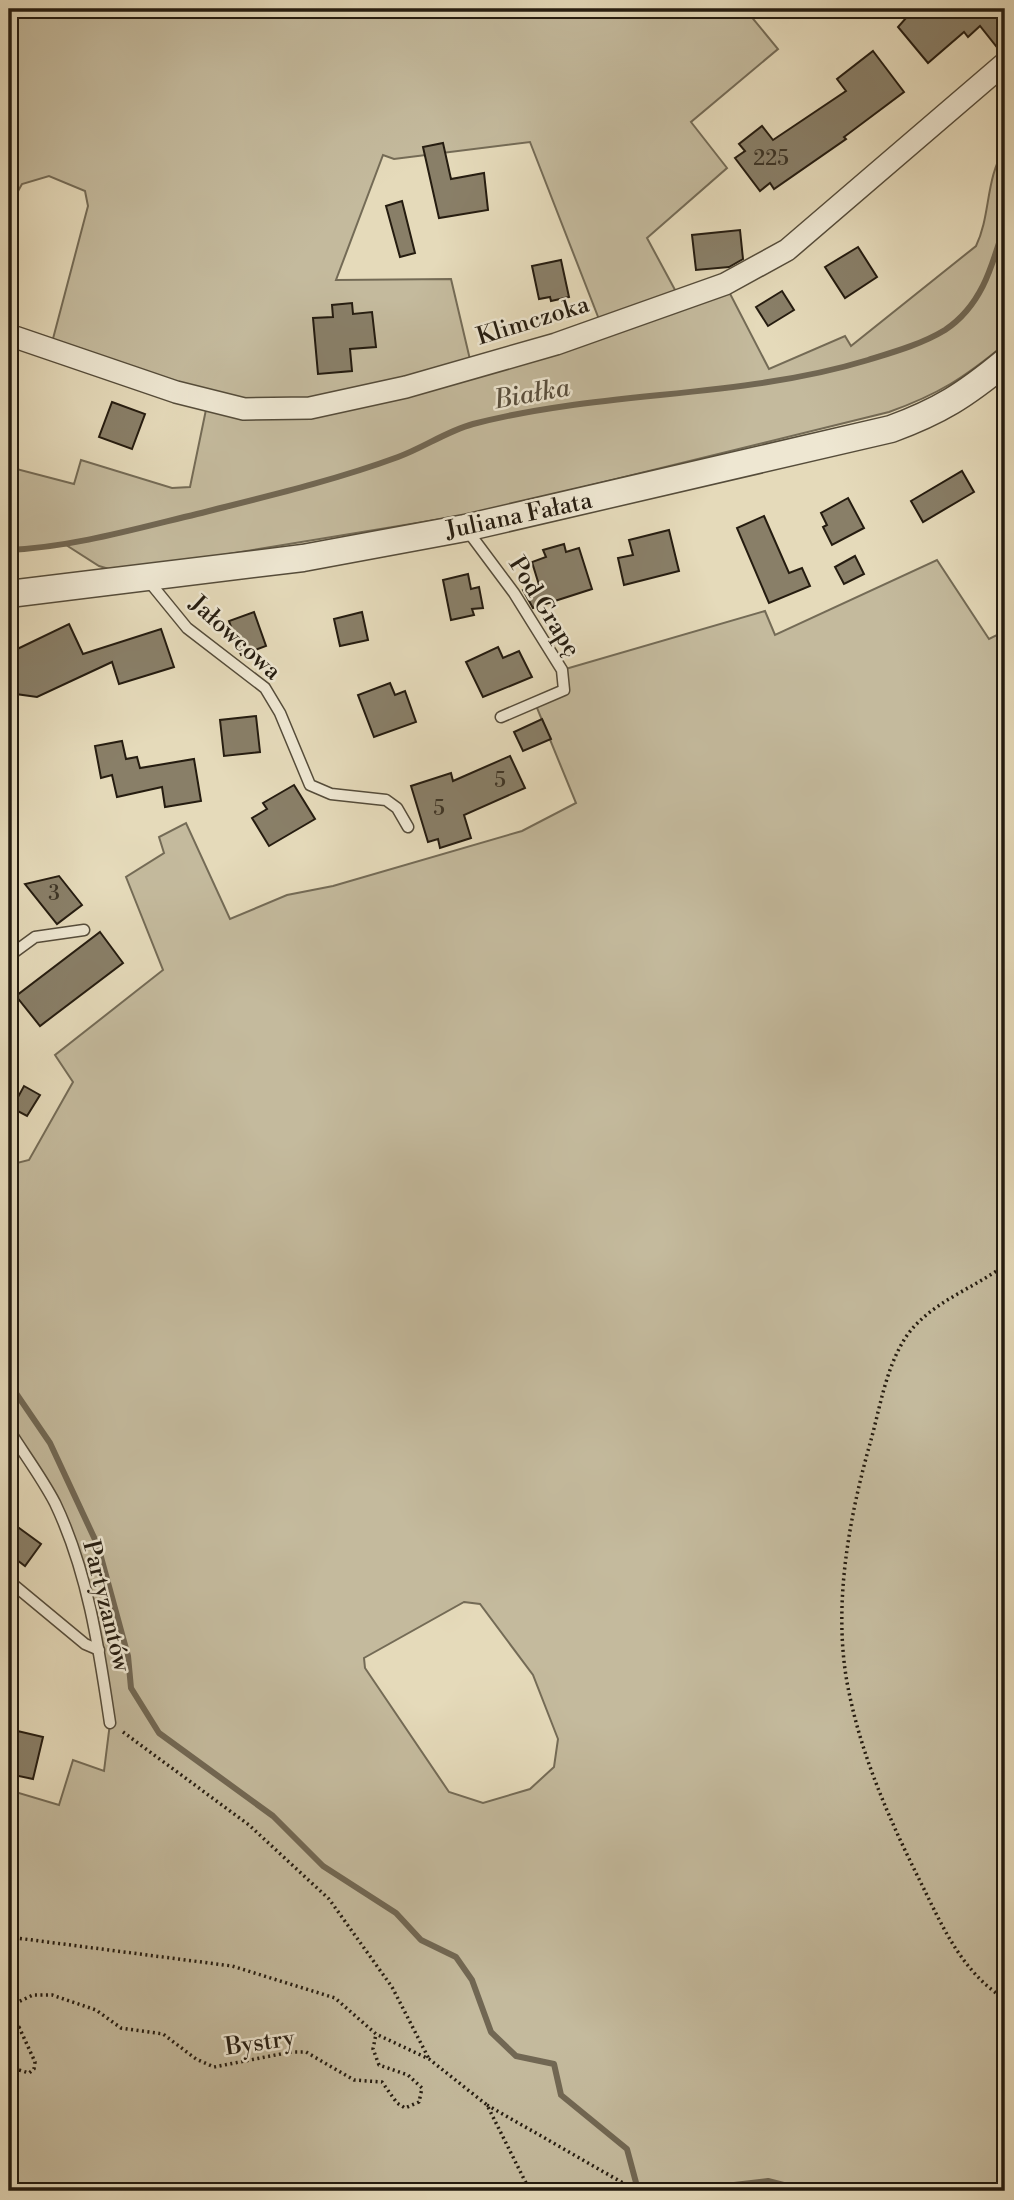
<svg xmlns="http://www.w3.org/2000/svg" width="1014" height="2200" viewBox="0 0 1014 2200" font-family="'Libre Bodoni',serif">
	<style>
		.green { fill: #c4ba9d; stroke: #746b56; stroke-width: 2; fill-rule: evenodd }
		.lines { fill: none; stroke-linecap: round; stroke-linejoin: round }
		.stream { stroke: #716753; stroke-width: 6 }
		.building { fill: #897f68; stroke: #251c10; stroke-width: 2 }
		.service-casing { stroke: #554c3a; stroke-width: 13 }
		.minor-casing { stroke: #554c3a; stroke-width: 24 }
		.tertiary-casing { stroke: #554c3a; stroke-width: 29 }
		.path { stroke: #251c10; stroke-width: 3.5; stroke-dasharray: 2 3.5; stroke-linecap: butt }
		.service { stroke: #eee7d2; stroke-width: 10 }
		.minor { stroke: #eee7d2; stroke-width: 21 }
		.tertiary { stroke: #eee7d2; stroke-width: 26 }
		.labels { text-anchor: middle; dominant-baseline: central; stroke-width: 5; stroke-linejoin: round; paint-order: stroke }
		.number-label { font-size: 21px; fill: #3e3526 }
		.street-label { font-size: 24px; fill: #251c10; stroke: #eee7d2 }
		.water-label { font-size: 26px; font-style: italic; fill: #584e3d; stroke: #eee7d2 }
	</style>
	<rect width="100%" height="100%" fill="#e5daba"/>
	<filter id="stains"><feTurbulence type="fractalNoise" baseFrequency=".00286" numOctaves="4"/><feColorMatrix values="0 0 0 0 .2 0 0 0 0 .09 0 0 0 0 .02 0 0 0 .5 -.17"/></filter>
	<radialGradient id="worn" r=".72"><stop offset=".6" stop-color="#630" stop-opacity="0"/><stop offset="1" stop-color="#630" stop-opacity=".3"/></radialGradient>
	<g class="green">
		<path d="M9,9H745L778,49L691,122L727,168L647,238L681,301L725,284L769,369L845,336L851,346L976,246C991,215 985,179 1005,148V344C964,378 939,394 889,412L478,513L119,572L99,566L66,545L9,550V467L74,484L81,460L172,488L190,487L208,400L50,350L88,206L85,191L49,176L22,184L17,193H9ZM530,142L602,327L472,368L451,279L336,280L383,155L394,159Z"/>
		<path d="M937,560L989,639L1005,631V2191H9V1790L59,1805L73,1760L104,1771L110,1723L80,1569L54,1503L19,1448L9,1457V1255L15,1253L9,1204V1165L29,1160L73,1082L55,1055L163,970L126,877L164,853L159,837L186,823L230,919L287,895L333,886L522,831L576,803L535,703L563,690L562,670L765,611L775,635ZM464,1602L480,1604L533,1675L558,1739L554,1767L530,1789L483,1803L449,1792L365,1668L364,1658Z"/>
	</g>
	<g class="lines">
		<g class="stream">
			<path d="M9,550C73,547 135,529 197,514C264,497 333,481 398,457C423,448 447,431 473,424C603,390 740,399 868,360C894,352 922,344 945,330C983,305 993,263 1005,223"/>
			<polyline points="9,1383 50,1443 98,1546 128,1656 131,1688 159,1733 273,1816 323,1866 396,1913 421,1940 456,1957 472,1980 491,2032 516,2056 554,2064 561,2095 627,2149 638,2190 642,2191"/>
			<polyline points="702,2191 708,2188 768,2181 807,2191"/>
		</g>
	</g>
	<g class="building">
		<polygon points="914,9 1005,9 1005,38 996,46 980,26 968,37 964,32 928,63 898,27"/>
		<polygon points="873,51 904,92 844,137 846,139 774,189 770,183 760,191 735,158 745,151 739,144 762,126 773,140 846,91 837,79"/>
		<polygon points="443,143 451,179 484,173 488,210 439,218 423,147"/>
		<polygon points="402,201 415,253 400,257 386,206"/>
		<polygon points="740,230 743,259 729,267 696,270 692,235"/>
		<polygon points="858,247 877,277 845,298 825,267"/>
		<polygon points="561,260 569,297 551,301 550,297 539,299 532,266"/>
		<polygon points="782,291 794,310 768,326 756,307"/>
		<polygon points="352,303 353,314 372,312 376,347 350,349 352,371 318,374 313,318 333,317 332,305"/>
		<polygon points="112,402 145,414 132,449 99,437"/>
		<polygon points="962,471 974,492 923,522 911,501"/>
		<polygon points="848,498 864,528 832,545 823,527 827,525 821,513"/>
		<polygon points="764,516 789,573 802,568 810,586 769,603 737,528"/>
		<polygon points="669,530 679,571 624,585 618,558 633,555 629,540"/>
		<polygon points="564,544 566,552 579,548 592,589 533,608 523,590 539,585 532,562 546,557 543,550"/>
		<polygon points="855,556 864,574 844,584 835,567"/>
		<polygon points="468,574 471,589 479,587 483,608 472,609 474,615 451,620 443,580"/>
		<polygon points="254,612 266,646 241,655 229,621"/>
		<polygon points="362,612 368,640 340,646 334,619"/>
		<polygon points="69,624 83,654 161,629 174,667 119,684 112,662 37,697 16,694 9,676 9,653"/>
		<polygon points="498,647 503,658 519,651 532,677 483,697 466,662"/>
		<polygon points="390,683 395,695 405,691 416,722 374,737 358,695"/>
		<polygon points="256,716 260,752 224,756 220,720"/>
		<polygon points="542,719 551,739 523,751 514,732"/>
		<polygon points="122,741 126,759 137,757 140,768 194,759 201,801 165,807 162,787 117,797 112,775 101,778 95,746"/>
		<polygon points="510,756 525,788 464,815 471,838 440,848 438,839 428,842 411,786 451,773 453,781"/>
		<polygon points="294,785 315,819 269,846 252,818 267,809 263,803"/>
		<polygon points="59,876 82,905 57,924 25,884"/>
		<polygon points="100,932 123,963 40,1026 16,996"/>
		<polygon points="24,1086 40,1095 27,1116 12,1108"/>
		<polygon points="15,1525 41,1544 25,1566 9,1554 9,1534"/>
		<polygon points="9,1729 43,1737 33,1779 9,1774"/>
	</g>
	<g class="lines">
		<defs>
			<g id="service">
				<polyline points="467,530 514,593 562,670 564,690 501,717"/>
				<polyline points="147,579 187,628 265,688 280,713 310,785 331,794 386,800 397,808 408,827"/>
				<polyline points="9,956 35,937 84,930"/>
				<path d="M9,1430C24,1454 42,1478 55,1503C88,1572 99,1649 110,1723"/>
				<polyline points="9,1581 85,1644 99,1650"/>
			</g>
			<polyline id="minor" points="9,335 176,392 244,409 310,408 406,387 556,344 725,284 787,250 1005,63"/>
			<path id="tertiary" d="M9,594L303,558L465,528L891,429C940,411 965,395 1005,362"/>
		</defs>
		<use href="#service" class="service-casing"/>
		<use href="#minor" class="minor-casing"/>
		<use href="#tertiary" class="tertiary-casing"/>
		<g class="path">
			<path d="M1005,1265C973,1289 926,1304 904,1340C886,1369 880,1407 871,1440C848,1521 831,1614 850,1697C864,1763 892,1825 922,1885C943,1928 963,1973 1005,1999"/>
			<polyline points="123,1732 249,1825 329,1899 392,1987 429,2059"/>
			<polyline points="9,1937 232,1966 335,1998 376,2034 429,2059 487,2105 530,2191"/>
			<polyline points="9,2002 18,2002 33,1995 52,1995 96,2010 121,2028 163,2034 196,2059 214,2067 291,2052 306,2052 354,2080 382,2082 397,2103 405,2108 419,2102 422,2088 408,2075 379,2065 373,2049 376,2034"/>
			<polyline points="9,2022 19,2027 35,2062 34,2069 29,2073 9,2067"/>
			<polyline points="487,2105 637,2191"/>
		</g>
		<use href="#service" class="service"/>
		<use href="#minor" class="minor"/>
		<use href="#tertiary" class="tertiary"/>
	</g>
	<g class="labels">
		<g class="number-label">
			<text x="771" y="159">225</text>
			<text x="500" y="781">5</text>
			<text x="439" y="809">5</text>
			<text x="54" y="894">3</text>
		</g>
		<g class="street-label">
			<text transform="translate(533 321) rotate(-17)">Klimczoka</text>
			<text transform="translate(519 516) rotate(-12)">Juliana Fałata</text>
			<text transform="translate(544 607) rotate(58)">Pod Grapę</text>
			<text transform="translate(235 638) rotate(42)">Jałowcowa</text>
			<text transform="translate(106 1606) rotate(76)">Partyzantów</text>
			<text transform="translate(260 2043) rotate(-8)">Bystry</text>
		</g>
		<g class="water-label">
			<text transform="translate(532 394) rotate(-10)">Białka</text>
		</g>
	</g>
	<rect width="1014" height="2200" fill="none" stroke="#e5daba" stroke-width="35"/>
	<rect x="10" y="10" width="993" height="2179" fill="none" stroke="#251c10" stroke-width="3.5"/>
	<rect x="18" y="18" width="979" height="2165" fill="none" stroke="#251c10" stroke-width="2"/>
	<rect width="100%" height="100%" filter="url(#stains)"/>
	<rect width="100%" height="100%" fill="url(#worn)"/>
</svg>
